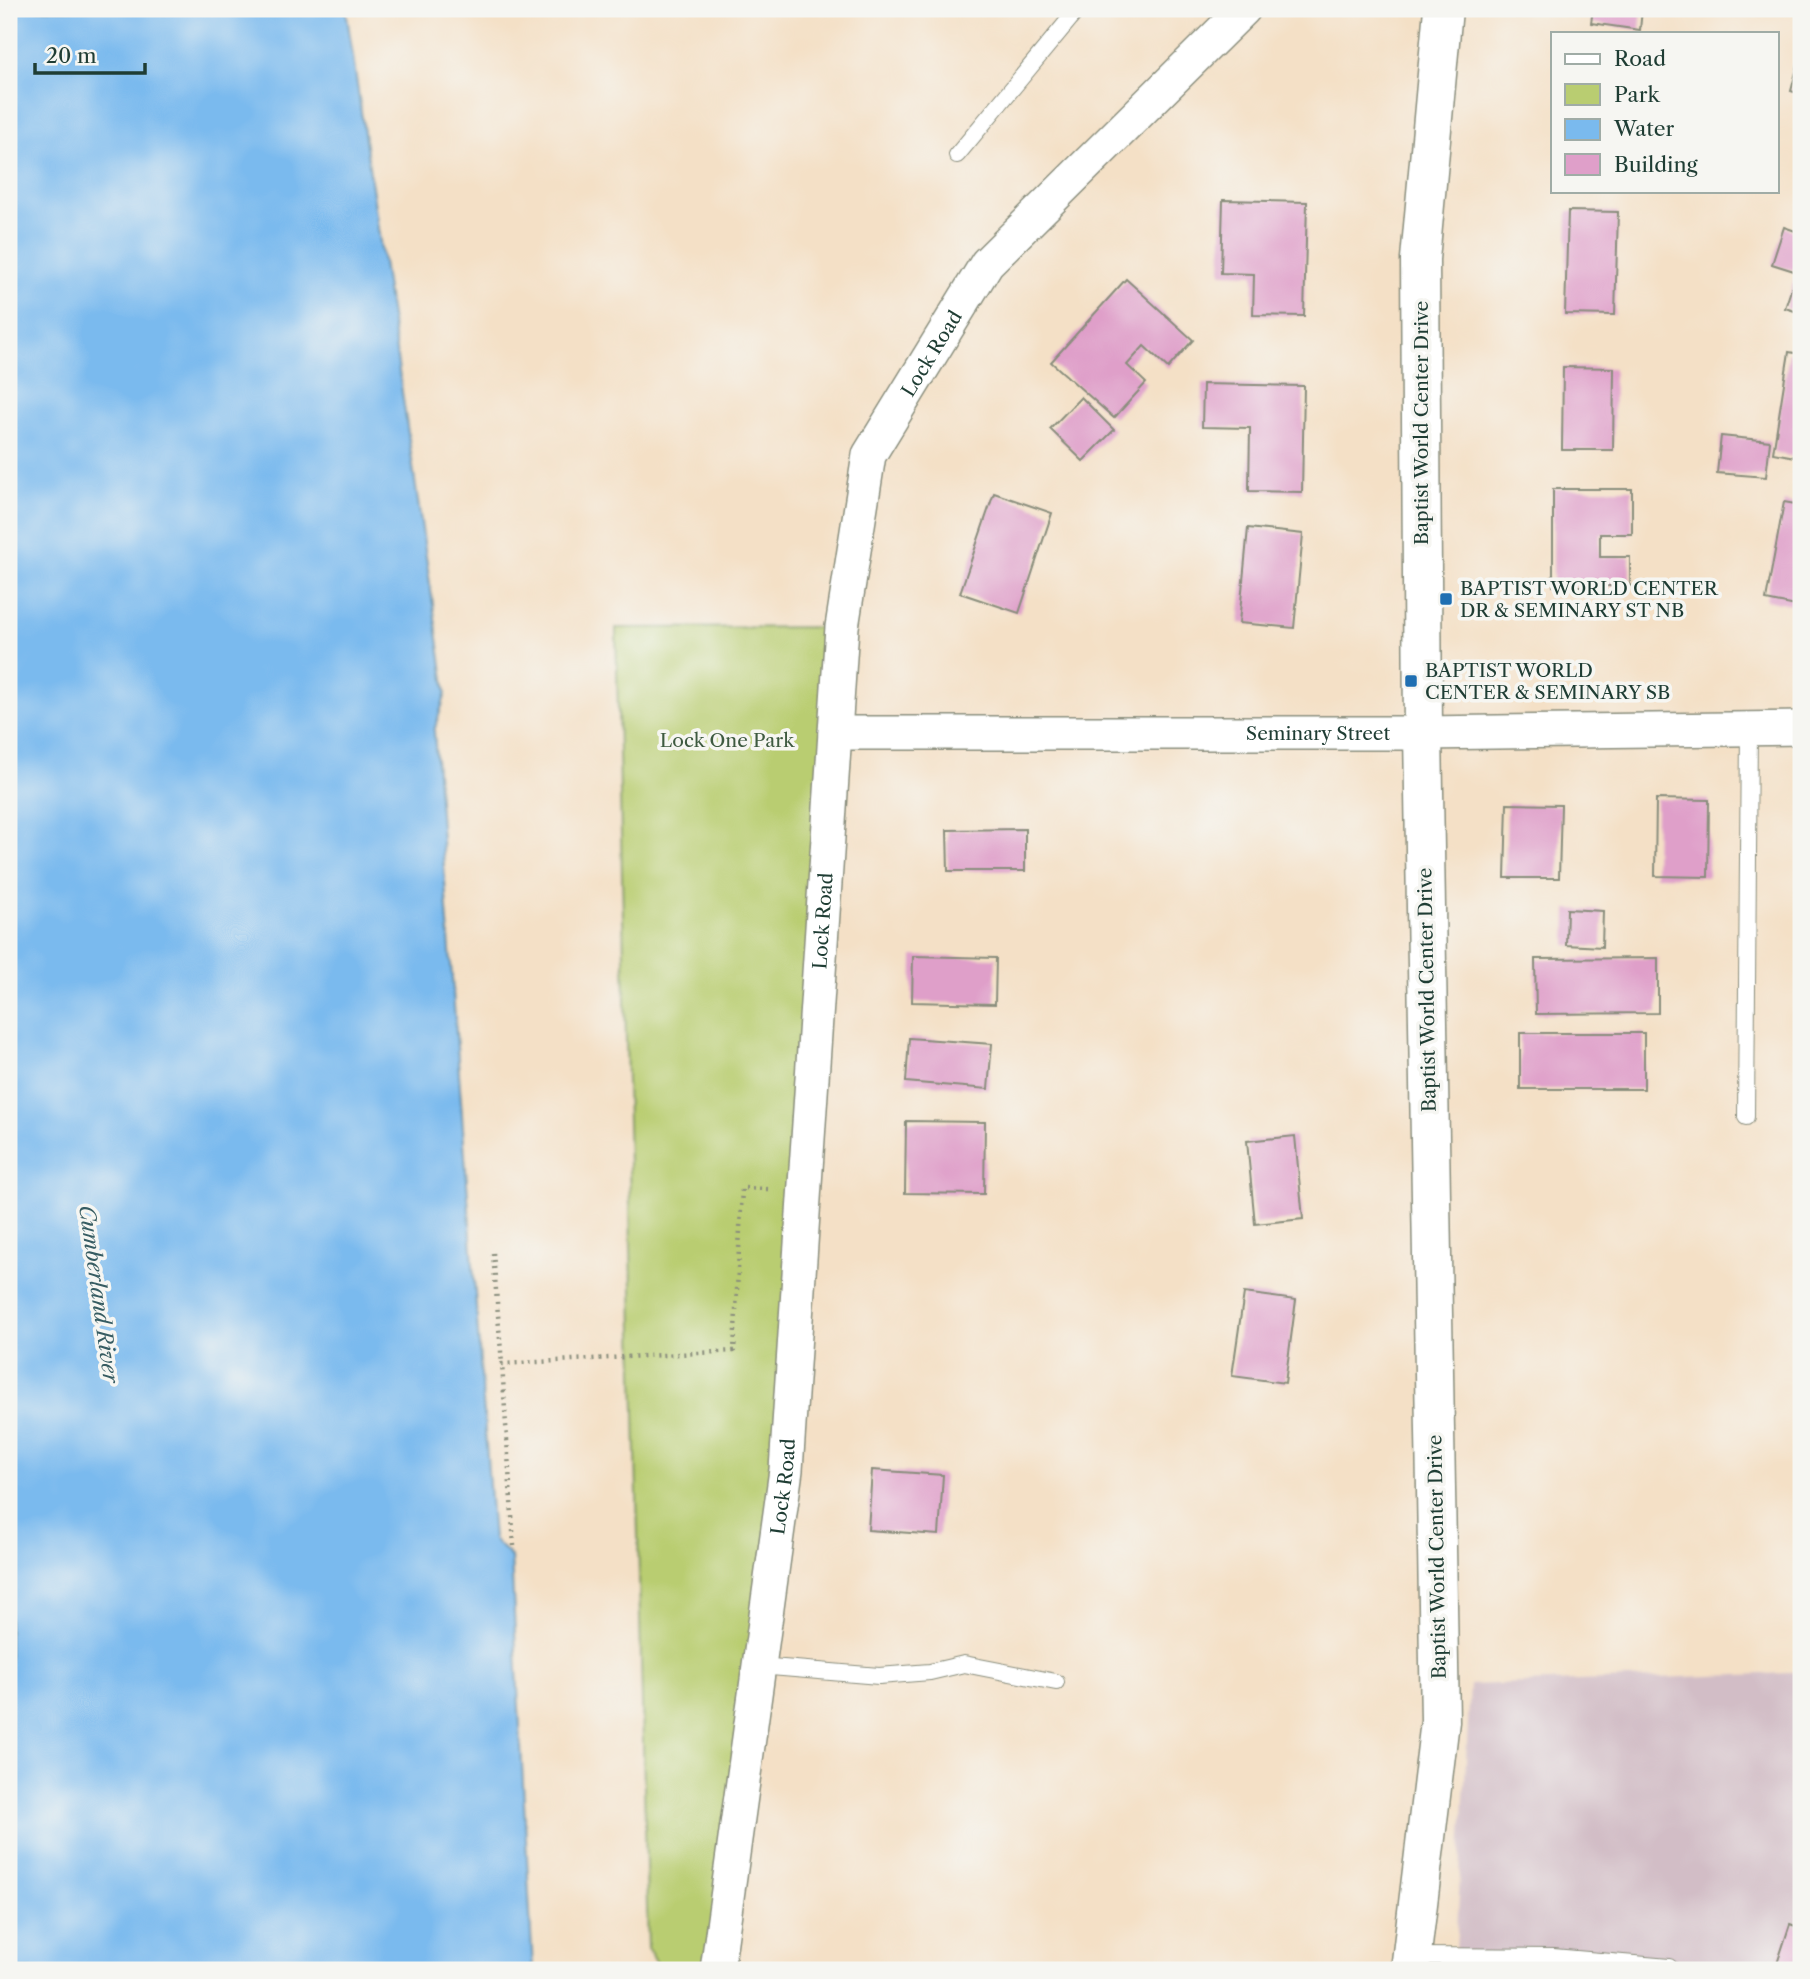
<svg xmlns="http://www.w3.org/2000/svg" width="1810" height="1979" viewBox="0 0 1810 1979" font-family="'Libre Caslon Text',serif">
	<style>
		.industrial { fill: #d2bdc6 }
		.green { fill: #b9cd71; stroke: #6c8552; stroke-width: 2 }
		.water { fill: #7abaee; stroke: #4c7c91; stroke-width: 2 }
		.building { fill: #df9fc9 }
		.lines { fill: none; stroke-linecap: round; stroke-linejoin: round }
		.lane-casing { stroke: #8a8e7d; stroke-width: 18 }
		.street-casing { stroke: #8a8e7d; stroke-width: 36 }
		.secondary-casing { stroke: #8a8e7d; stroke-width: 41 }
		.path { stroke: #8a8e7d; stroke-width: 4.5; stroke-dasharray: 2 5; stroke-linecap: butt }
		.lane { stroke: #fff; stroke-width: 16 }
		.street { stroke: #fff; stroke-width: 33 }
		.secondary { stroke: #fff; stroke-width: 38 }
		.poi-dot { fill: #1f6fb2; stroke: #f6f6f2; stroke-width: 2.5 }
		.labels { text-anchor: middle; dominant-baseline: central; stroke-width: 7; stroke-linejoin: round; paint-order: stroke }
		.street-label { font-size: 19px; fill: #1f3d34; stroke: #f6f6f2 }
		.poi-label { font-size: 19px; fill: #1f3d34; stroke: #f6f6f2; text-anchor: start }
		.park-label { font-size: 19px; fill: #3e5a40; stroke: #f6f6f2 }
		.water-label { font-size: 21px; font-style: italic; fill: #365c62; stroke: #f6f6f2 }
	</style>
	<rect width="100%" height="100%" fill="#f6f6f2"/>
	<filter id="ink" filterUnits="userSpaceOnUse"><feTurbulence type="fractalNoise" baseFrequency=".0143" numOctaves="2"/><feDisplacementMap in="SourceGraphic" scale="14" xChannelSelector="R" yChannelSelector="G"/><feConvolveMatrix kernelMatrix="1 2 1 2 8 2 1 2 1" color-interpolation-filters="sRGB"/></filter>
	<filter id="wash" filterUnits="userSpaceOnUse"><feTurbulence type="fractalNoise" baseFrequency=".00686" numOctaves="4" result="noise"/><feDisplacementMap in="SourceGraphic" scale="28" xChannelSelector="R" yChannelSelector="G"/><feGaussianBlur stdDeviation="1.57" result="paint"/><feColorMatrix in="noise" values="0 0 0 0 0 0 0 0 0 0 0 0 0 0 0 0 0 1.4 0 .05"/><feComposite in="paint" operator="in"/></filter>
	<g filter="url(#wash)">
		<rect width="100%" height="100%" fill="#f4e0c6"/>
		<polygon class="industrial" points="1801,1668 1801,1970 1455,1970 1470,1685 1790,1673"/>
		<polygon class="green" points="842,627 786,1470 717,1970 661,1970 648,1949 616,628"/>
		<polygon class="water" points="9,9 346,9 446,693 434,731 493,1539 511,1557 533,1970 9,1970"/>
		<g id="blocks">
			<g class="building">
				<polygon points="1593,9 1642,9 1640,30 1591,23"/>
				<polygon points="1801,53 1801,94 1791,91"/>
				<polygon points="1223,200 1307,202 1304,316 1253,315 1254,274 1221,273"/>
				<polygon points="1568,211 1618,212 1615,315 1565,314"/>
				<polygon points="1784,227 1801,233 1801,313 1785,308 1797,272 1772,264"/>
				<polygon points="1126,279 1193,340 1168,368 1144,346 1127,365 1146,383 1114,418 1051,362"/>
				<polygon points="1789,352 1801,354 1801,458 1773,453"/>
				<polygon points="1563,367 1614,368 1613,450 1562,450"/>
				<polygon points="1203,384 1304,386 1302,492 1249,491 1250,428 1202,427"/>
				<polygon points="1081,397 1114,430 1083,461 1050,429"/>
				<polygon points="1721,436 1770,441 1766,477 1717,473"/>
				<polygon points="1553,489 1632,489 1632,534 1600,534 1600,557 1630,557 1630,586 1553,586"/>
				<polygon points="994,493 1052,513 1019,613 960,593"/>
				<polygon points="1784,502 1801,505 1801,607 1766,600"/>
				<polygon points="1248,528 1303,534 1294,628 1239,623"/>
				<polygon points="1656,799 1709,800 1708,877 1655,876"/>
				<polygon points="1507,804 1561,805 1559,878 1505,878"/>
				<polygon points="1025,829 1025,871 948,871 947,830"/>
				<polygon points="1567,909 1603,911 1602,947 1566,945"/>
				<polygon points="913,956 996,958 995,1004 912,1002"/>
				<polygon points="1658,958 1658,1013 1536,1014 1535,959"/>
				<rect x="1520" y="1033" width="124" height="56"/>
				<polygon points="909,1038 992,1044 988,1089 906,1082"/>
				<polygon points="906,1121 985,1122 984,1194 905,1193"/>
				<polygon points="1295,1136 1303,1219 1255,1224 1247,1141"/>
				<polygon points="1244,1293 1296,1300 1285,1383 1232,1376"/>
				<polygon points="872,1470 943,1475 939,1535 868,1530"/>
				<polygon points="1790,1924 1801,1928 1801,1970 1775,1970"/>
			</g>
		</g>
	</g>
	<g filter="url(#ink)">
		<use href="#blocks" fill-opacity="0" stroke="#8a8e7d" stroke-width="2"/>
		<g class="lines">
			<defs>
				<g id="lane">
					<polyline points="957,155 1078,9"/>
					<polyline points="1746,1117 1749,728"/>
					<polyline points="759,1666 879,1676 930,1672 964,1664 1056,1682"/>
					<polyline points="1411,1956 1553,1957 1669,1967"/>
				</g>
				<g id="street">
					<path id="s1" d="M835,733H1423L1801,728"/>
					<path id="s2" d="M717,1970L786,1470L842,627L869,455L987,263L1244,9"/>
				</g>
				<polyline id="secondary" points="1410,1970 1440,1721 1423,733 1420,259 1443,9"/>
			</defs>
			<use href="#lane" class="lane-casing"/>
			<use href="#street" class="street-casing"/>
			<use href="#secondary" class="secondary-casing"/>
			<g class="path">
				<polyline points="493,1253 502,1364"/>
				<polyline points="514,1546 502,1364 734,1351 742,1188 769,1189"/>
			</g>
			<use href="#lane" class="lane"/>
			<use href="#street" class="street"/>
			<use href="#secondary" class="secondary"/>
		</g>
	</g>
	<g class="poi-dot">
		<rect x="1439" y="592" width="14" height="14" rx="3.5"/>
		<rect x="1404" y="674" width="14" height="14" rx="3.5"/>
	</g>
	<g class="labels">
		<g class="street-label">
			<text stroke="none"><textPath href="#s2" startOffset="1643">Lock Road</textPath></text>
			<text transform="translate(1421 423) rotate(-90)">Baptist World Center Drive</text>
			<text stroke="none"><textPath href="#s1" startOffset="483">Seminary Street</textPath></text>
			<text stroke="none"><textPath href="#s2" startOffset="1055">Lock Road</textPath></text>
			<text transform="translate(1427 990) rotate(-91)">Baptist World Center Drive</text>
			<text stroke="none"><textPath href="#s2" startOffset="488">Lock Road</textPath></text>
			<text transform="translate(1437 1557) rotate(-91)">Baptist World Center Drive</text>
		</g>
		<g class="poi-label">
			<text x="1460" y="588">BAPTIST WORLD CENTER<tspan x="1460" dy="22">DR &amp; SEMINARY ST NB</tspan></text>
			<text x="1425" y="670">BAPTIST WORLD<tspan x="1425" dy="22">CENTER &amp; SEMINARY SB</tspan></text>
		</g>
		<g class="park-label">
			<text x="727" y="740">Lock One Park</text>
		</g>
		<g class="water-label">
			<text transform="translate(99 1294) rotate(82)">Cumberland River</text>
		</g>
	</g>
	<rect width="1810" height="1979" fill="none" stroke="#f6f6f2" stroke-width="35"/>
	<rect x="1551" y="32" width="228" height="161" fill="#f6f6f2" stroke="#a0aca6" stroke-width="2"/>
	<rect x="1565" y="54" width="35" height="10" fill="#ffffff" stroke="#a0aca6" stroke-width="2"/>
	<text x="1614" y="66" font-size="21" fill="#1f3d34">Road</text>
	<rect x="1565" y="84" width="35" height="21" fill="#b9cd71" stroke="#a0aca6" stroke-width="2"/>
	<text x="1614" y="102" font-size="21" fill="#1f3d34">Park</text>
	<rect x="1565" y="119" width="35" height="21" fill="#7abaee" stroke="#a0aca6" stroke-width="2"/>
	<text x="1614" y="136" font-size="21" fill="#1f3d34">Water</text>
	<rect x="1565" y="154" width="35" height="21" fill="#df9fc9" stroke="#a0aca6" stroke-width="2"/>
	<text x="1614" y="172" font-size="21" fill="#1f3d34">Building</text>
	<path d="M35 63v10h110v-10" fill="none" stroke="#1f3d34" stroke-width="3.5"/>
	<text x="46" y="63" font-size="21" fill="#1f3d34" stroke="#f6f6f2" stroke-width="5" paint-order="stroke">20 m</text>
</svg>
